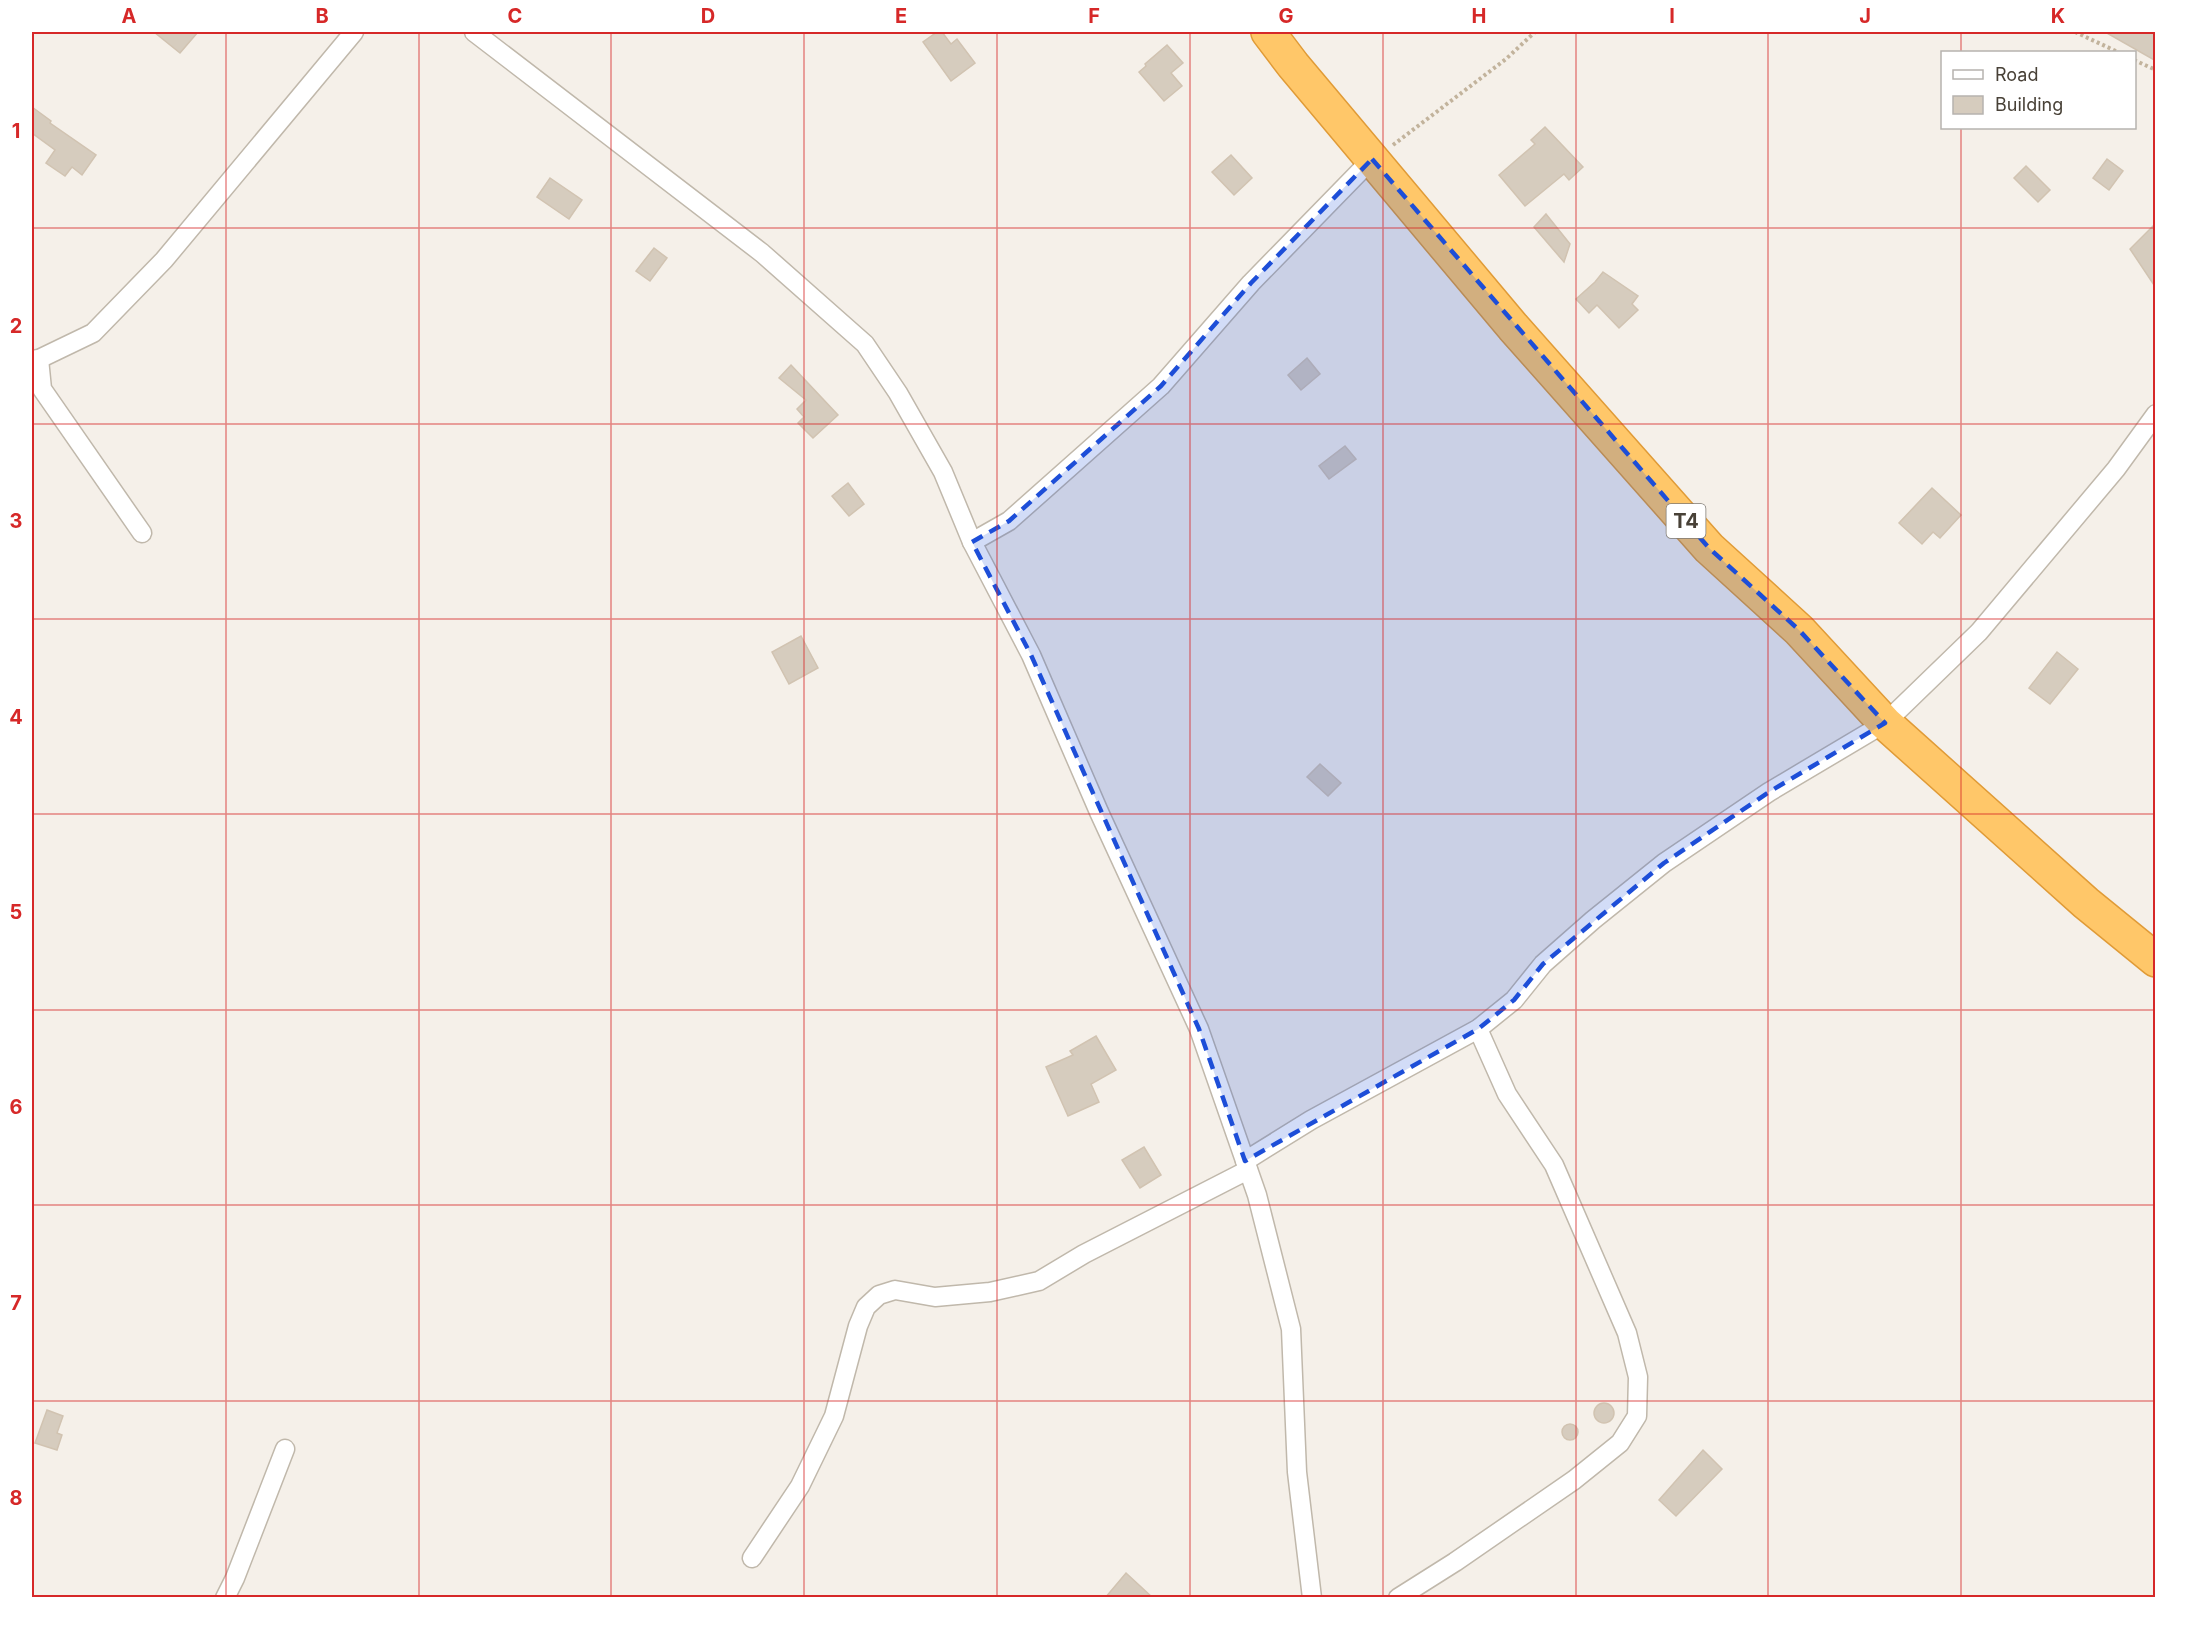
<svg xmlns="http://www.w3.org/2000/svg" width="2187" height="1629" viewBox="0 0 2187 1629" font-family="Inter,sans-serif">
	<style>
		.building { fill: #d6ccbe; stroke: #d1c3b1; stroke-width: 1.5 }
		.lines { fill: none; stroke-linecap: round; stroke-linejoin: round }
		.street-casing { stroke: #c0b8ab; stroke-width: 21 }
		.highway-casing { stroke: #e09b37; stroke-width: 36 }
		.path { stroke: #c2b39c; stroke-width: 4; stroke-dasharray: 3 3; stroke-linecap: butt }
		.street { stroke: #fff; stroke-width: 18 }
		.highway { stroke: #ffc769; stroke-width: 33 }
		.marked { fill: #1d4ed8; fill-opacity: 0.2; stroke: #1d4ed8; stroke-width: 4.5; stroke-dasharray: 12 8; stroke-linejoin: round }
		.grid { fill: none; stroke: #d62828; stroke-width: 1.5; stroke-opacity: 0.55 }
		.labels { text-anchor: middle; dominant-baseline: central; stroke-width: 4.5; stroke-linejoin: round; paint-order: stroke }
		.shield { fill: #fff; stroke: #7f7a73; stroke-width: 1.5 }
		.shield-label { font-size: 20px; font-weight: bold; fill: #484137 }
		.neatline { fill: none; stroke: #d62828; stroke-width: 2 }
		.grid-label { font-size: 20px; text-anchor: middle; font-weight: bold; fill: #d62828 }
	</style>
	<rect width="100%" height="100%" fill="#f5f0e9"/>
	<g class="building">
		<polygon points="154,32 198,32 180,53"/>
		<polygon points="937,32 942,32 951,44 957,39 975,63 951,81 923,42"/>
		<polygon points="2105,32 2156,32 2156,61"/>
		<polygon points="1167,45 1183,63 1171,73 1182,86 1164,101 1139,72 1146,66 1145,64"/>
		<polygon points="32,107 51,121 50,123 96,155 82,175 72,167 65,176 46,163 55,150 32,133"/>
		<polygon points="1545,127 1583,167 1569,180 1564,174 1525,206 1499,175 1535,144 1531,140"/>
		<polygon points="1231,155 1252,178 1234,195 1212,172"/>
		<polygon points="2107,159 2123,171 2109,190 2093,178"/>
		<polygon points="2026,166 2050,190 2038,202 2014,178"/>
		<polygon points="550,178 582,200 569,219 537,197"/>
		<polygon points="1546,214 1570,244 1564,262 1534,227"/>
		<polygon points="2156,223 2156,288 2130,249"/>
		<polygon points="654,248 667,258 650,281 636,271"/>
		<polygon points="1603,272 1638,296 1632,304 1638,310 1619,328 1597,305 1589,313 1576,299 1595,282"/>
		<polygon points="1307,358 1320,374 1301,390 1288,375"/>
		<polygon points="791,365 838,415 813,438 798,423 804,417 797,409 806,400 779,378"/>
		<polygon points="1345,446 1356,459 1329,479 1319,466"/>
		<polygon points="848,483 864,504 849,516 832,496"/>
		<polygon points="1932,488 1961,515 1940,538 1933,532 1922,544 1899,523"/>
		<polygon points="801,636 818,668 789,684 772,652"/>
		<polygon points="2057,652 2078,669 2050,704 2029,688"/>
		<polygon points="1320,764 1341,783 1328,796 1307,777"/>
		<polygon points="1096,1036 1116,1070 1091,1084 1099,1102 1068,1116 1046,1067 1073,1055 1070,1051"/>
		<polygon points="1144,1147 1161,1175 1140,1188 1122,1160"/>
		<circle cx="1604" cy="1413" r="10"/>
		<polygon points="47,1410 63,1416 57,1433 62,1435 57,1450 35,1443"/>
		<circle cx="1570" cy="1432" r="8"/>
		<polygon points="1703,1450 1722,1469 1676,1516 1659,1500"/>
		<polygon points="1126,1573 1153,1598 1105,1598"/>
	</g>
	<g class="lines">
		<defs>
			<g id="street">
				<polyline points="474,32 762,253 865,344 898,393 943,472 972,542 1031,655 1099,812 1199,1029 1257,1195 1291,1329 1297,1472 1312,1598"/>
				<polyline points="39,359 42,389 142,533"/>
				<polyline points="32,360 39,359 93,333 164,260 354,32"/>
				<polyline points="972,542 1009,521 1161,386 1251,283 1372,159"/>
				<polyline points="1245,1161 1311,1120 1478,1029 1514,1000 1543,964 1593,920 1664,863 1769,792 1885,723 1979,632 2116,469 2156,414"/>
				<polyline points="752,1558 800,1486 834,1416 858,1326 866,1307 879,1295 895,1290 935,1297 990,1292 1039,1281 1084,1254 1248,1170"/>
				<polyline points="225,1598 235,1578 285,1449"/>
				<polyline points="1398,1598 1455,1562 1574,1480 1620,1443 1637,1416 1638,1377 1627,1333 1554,1165 1507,1094 1478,1029"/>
			</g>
			<polyline id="highway" points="1268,32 1293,65 1513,327 1709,548 1799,630 1885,723 2086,903 2156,960"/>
		</defs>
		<use href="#street" class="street-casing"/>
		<use href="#highway" class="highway-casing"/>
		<g class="path">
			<polyline points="2075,32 2118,52"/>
			<polyline points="2134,60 2156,70"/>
			<polyline points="1393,145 1506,59 1535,32"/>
		</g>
		<use href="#street" class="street"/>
		<use href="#highway" class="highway"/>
	</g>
	<path class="marked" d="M1372,159L1709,548L1799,630L1885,723L1769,792L1664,863L1543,964L1514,1000L1478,1029L1245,1161L1199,1029L1031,655L972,542L1009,521L1161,386L1251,283Z"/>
	<path class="grid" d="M226,32V1598M419,32V1598M611,32V1598M804,32V1598M997,32V1598M1190,32V1598M1383,32V1598M1576,32V1598M1768,32V1598M1961,32V52M1961,128V1598M32,228H2156M32,424H2156M32,619H2156M32,814H2156M32,1010H2156M32,1205H2156M32,1401H2156"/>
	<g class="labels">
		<rect class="shield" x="1666.5" y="504" width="39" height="34" rx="4.5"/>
		<g class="shield-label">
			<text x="1686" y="521">T4</text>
		</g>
	</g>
	<rect width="2187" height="1629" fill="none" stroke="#ffffff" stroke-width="66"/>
	<rect x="1941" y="51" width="195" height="78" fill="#ffffff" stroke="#b6b3af" stroke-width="1.5"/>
	<rect x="1953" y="70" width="30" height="9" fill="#ffffff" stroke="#b6b3af" stroke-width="1.5"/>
	<text x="1995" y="81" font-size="18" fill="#484137">Road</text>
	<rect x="1953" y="96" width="30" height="18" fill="#d6ccbe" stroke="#b6b3af" stroke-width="1.5"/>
	<text x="1995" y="111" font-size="18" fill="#484137">Building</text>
	<rect x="33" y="33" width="2121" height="1563" class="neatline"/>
	<g class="grid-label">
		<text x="129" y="23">A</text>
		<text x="322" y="23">B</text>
		<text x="515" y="23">C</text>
		<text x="708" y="23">D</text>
		<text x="901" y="23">E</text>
		<text x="1094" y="23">F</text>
		<text x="1286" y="23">G</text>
		<text x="1479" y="23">H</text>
		<text x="1672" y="23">I</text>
		<text x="1865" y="23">J</text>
		<text x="2058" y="23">K</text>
		<text x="16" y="138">1</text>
		<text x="16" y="333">2</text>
		<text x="16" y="528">3</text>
		<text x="16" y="724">4</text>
		<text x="16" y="919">5</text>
		<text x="16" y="1114">6</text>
		<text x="16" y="1310">7</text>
		<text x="16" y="1505">8</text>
	</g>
</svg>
